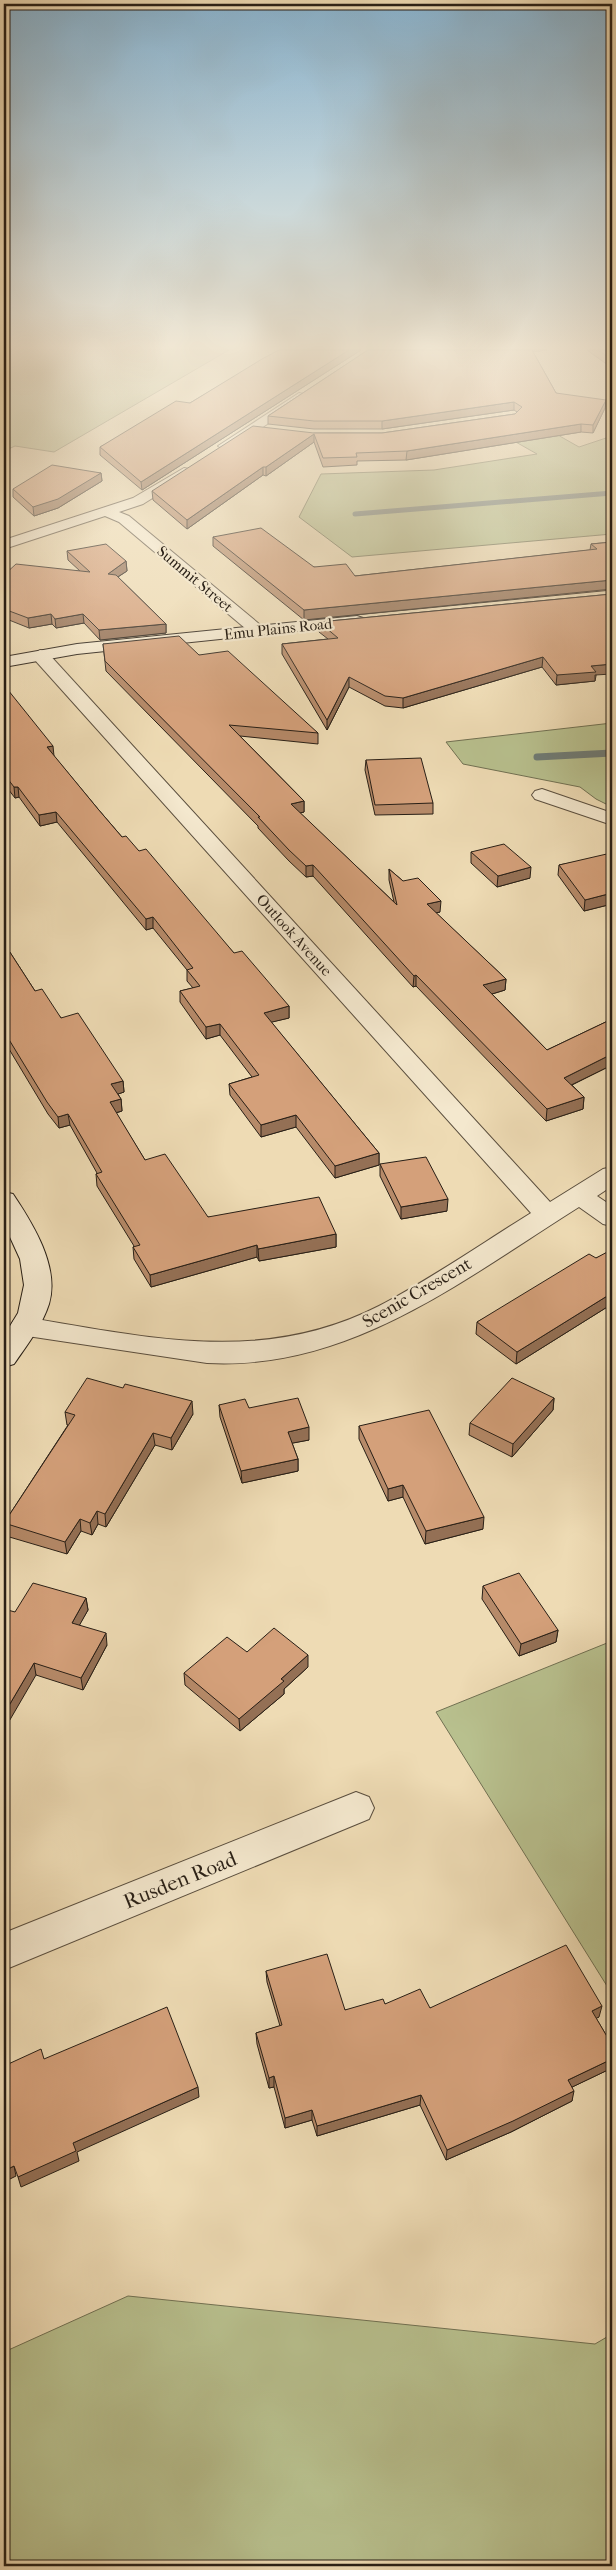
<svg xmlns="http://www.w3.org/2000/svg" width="616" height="2570" viewBox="0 0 616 2570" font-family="'IM FELL French Canon',serif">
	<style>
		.green { fill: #b8c08e; stroke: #707052 }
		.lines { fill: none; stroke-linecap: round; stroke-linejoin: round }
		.stream-far1 { stroke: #6e7b76; stroke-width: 5 }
		.stream { stroke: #6e7b76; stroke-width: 7 }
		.street-casing { stroke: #5a4e3e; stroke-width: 2 }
		.secondary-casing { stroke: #281f16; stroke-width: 2 }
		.street { fill: #f4e8ce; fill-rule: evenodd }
		.secondary { fill: #f4e8ce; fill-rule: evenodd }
		.wall { fill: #b68a69; stroke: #281f16 }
		.shaded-wall { fill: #947055; stroke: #281f16 }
		.building { fill: #d4a07a; stroke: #281f16 }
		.labels { text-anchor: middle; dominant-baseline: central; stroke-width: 4.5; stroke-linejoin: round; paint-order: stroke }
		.far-street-label { font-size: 15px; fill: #281f16; stroke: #f4e8ce }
		.street-label { font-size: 18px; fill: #281f16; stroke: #f4e8ce }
		.near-street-label { font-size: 21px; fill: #281f16; stroke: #f4e8ce }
	</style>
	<rect width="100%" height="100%" fill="#eedbb4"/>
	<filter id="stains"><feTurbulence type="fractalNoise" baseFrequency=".004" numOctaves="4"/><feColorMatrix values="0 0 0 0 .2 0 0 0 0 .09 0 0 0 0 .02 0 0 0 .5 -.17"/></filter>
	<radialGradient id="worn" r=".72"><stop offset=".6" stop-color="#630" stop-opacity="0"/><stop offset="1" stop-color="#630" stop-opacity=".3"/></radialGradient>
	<g class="green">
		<polygon points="4,350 229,350 54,452 15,446 4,451"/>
		<polygon points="542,426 579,447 612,436 612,534 352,557 299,517 321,474 434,470 537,454 491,428"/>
		<polygon points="612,723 612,807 596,799 580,787 463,764 446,742"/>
		<polygon points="612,1641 612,1994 436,1712"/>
		<polygon points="128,2296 595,2344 612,2334 612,2566 4,2566 4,2352"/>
	</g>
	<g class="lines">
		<polyline class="stream-far1" points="355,514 612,493"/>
		<polyline class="stream" points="537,757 612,753"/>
		<defs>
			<g id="street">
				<polygon points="299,393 303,394 303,400 230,449 225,450 218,446"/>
				<polygon points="184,468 189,469 191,472 189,475 143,504 119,512 129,516 264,628 266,631 264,634 252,634 119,522 105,516 4,549 4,540 133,498"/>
				<path d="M40,650L46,651L550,1202L603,1169L612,1167V1186L597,1196L612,1206V1226L603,1224L579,1207C464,1279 350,1371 207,1363L14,1334L10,1327L14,1320L24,1317C147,1337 262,1366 379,1306C431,1279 481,1244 531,1213L34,659L32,655Z"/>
				<polygon points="542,789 612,813 612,825 535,799 532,795 535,791"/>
				<polygon points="356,1792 369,1797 374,1808 369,1819 4,1970 4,1933"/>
			</g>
			<g id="secondary">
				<polygon points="357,616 363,618 365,621 363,624 77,654 4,667 4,657 77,644"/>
				<path d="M4,1192L13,1194C33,1224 60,1267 49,1304C42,1326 27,1345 14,1364L4,1367V1336L18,1313L24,1285L20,1259L4,1224Z"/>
			</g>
		</defs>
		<use href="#street" class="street-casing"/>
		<use href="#secondary" class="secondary-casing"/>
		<use href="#street" class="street"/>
		<use href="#secondary" class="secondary"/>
	</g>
	<g class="wall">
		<polygon points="279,350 361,350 142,490 100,455 100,447 190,403"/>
		<polygon points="368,350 547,350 533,352 556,393 605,408 593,433 581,432 406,460 357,461 357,465 323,467 314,442 266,476 263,475 187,529 153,500 152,491 314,433 382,433 515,414 517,412 514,410 382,429 314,429 268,424 268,416"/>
		<polygon points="587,350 612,350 612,368"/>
		<polygon points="101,473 102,481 58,508 34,516 13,497 13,489"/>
		<polygon points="213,537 314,567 355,576 590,550 591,544 612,542 612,590 304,620 213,546"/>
		<polygon points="67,551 126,561 127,571 118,577 166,624 166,633 100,640 84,623 56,628 52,624 29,628 4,618 4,575 80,571 68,560"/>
		<polygon points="612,594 595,681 556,685 542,667 403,708 385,706 349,687 327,730 282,654 282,644 328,639 319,632 319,622"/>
		<polygon points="103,644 199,655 318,733 318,744 240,736 304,801 304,812 300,813 394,902 389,880 389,869 403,881 440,912 436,913 506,979 505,990 492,994 547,1050 612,1019 612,1065 572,1085 584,1097 583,1109 546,1121 416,986 413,987 313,876 306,877 289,861 258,828 258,826 106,671"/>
		<polygon points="4,685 54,756 98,809 122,837 139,851 234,953 289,1006 289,1018 271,1022 379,1153 379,1165 335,1178 296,1127 261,1137 230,1095 229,1084 252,1077 220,1035 206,1039 180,1002 180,991 193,988 187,981 187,970 153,928 146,930 57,822 40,826 19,797 15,798 5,785 4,785"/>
		<polygon points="366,760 433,803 433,814 375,815 365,770"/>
		<polygon points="471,852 530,878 497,887 471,863"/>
		<polygon points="612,855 612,904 584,911 558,875 559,865"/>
		<polygon points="4,943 35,991 123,1081 124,1092 118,1094 121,1099 122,1111 116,1113 145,1160 208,1217 336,1234 336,1247 259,1261 257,1257 151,1287 134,1259 133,1247 134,1246 97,1186 96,1174 97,1173 70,1125 59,1128 48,1114 6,1044 5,1034 4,1032"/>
		<polygon points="380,1164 447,1211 401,1219 380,1176"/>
		<polygon points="612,1252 612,1305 612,1304 516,1364 476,1334 477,1322 596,1258"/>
		<polygon points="554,1398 553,1410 512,1457 469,1435 470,1423"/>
		<polygon points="219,1405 249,1408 309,1440 292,1443 298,1459 298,1471 242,1483 220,1417"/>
		<polygon points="65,1412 193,1414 172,1450 155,1445 106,1527 98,1524 92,1535 81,1531 67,1554 6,1536 4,1523 68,1425 67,1425"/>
		<polygon points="359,1426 483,1529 425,1544 403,1497 388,1501 359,1439"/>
		<polygon points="483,1586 558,1630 556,1642 519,1656 482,1599"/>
		<polygon points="86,1598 88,1610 79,1625 107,1645 83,1690 36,1675 15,1612"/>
		<polygon points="247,1652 308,1667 284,1689 284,1694 240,1731 185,1685 184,1673"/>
		<polygon points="266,1971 345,2010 385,2004 430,2008 599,2017 596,2018 612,2045 612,2068 572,2087 572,2101 511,2132 446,2160 420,2105 317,2136 312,2120 285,2128 274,2087 269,2088 257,2044 256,2033 280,2026 267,1982"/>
	</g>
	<g class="shaded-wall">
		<polygon points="349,350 361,350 142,490 141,482"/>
		<polygon points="529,350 547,350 529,352"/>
		<polygon points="606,400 605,408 593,433 593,425"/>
		<polygon points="514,402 514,410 382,429 382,421"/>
		<polygon points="581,424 581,432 406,460 407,451"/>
		<polygon points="314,434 314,442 266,476 266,467"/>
		<polygon points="263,467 263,475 187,529 187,520"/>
		<polygon points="101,473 102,481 58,508 34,516 33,507"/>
		<polygon points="126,561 127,571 108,583 108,574"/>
		<polygon points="612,580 612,589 304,620 304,610"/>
		<polygon points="51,614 52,624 29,628 28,618"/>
		<polygon points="83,614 84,623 56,628 55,619"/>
		<polygon points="166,624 166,633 100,640 99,630"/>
		<polygon points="543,657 542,667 403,708 403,698"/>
		<polygon points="612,664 612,674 595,675 595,681 556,685 557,675 591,666"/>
		<polygon points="349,677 349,687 327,730 327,720"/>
		<polygon points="53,746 54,756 47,747"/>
		<polygon points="14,787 18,787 19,797 15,798"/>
		<polygon points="304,801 304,812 291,815 291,804"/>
		<polygon points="56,812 57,822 40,826 39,815"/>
		<polygon points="313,865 313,876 306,877 306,866"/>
		<polygon points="531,867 530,878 497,887 498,876"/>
		<polygon points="612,893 612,904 584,911 585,900"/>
		<polygon points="441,901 440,912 426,915 427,904"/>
		<polygon points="153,917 153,928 146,930 146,919"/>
		<polygon points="416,975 416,986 413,987 414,976"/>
		<polygon points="506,979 505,990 482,997 483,985"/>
		<polygon points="289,1006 289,1018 264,1024 264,1013"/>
		<polygon points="220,1024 220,1035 206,1039 206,1027"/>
		<polygon points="612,1054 612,1065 563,1089 564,1078"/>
		<polygon points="123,1081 124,1092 112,1096 111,1084"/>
		<polygon points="584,1097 583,1109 546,1121 547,1109"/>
		<polygon points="121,1099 122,1111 111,1114 110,1102"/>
		<polygon points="68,1114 70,1125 59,1128 58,1117"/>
		<polygon points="296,1115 296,1127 261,1137 261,1125"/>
		<polygon points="379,1153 379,1165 335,1178 335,1166"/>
		<polygon points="448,1199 447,1211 401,1219 401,1207"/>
		<polygon points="336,1234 336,1247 259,1261 258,1249"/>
		<polygon points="257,1245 257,1257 151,1287 150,1275"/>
		<polygon points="612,1293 612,1304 516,1364 517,1352"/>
		<polygon points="554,1398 553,1410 512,1457 513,1444"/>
		<polygon points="192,1401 193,1414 172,1450 171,1438"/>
		<polygon points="309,1427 309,1440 288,1444 288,1432"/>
		<polygon points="153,1433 155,1445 106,1527 105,1514"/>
		<polygon points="298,1459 298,1471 242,1483 241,1471"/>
		<polygon points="403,1485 403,1497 388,1501 388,1489"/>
		<polygon points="97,1511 98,1524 92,1535 90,1523"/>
		<polygon points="484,1517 483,1529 425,1544 426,1531"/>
		<polygon points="80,1519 81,1531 67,1554 65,1542"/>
		<polygon points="86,1598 88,1610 74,1635 72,1623"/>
		<polygon points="558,1630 556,1642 519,1656 521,1644"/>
		<polygon points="106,1633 107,1645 83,1690 81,1678"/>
		<polygon points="308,1655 308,1667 284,1689 284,1694 240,1731 239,1719 281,1679"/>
		<polygon points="34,1663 36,1675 4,1730 4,1714"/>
		<polygon points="602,2006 599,2017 589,2022 592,2011"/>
		<polygon points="612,2059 612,2068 566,2090 568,2080"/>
		<polygon points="274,2076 274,2087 269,2088 269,2078"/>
		<polygon points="198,2087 199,2097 77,2152 79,2161 21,2187 18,2177 73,2143"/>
		<polygon points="574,2091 572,2101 511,2132 446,2160 447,2150"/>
		<polygon points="421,2095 420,2105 317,2136 317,2126"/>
		<polygon points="312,2110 312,2120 285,2128 285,2118"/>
		<polygon points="14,2166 16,2176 4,2182 4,2171"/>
	</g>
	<g class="building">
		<polygon points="279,350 349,350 141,482 100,447 176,401 190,403 262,359"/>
		<polygon points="368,350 532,350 556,393 606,400 593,425 581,424 407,451 356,453 357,457 323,458 314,434 266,467 263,467 187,520 152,491 253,426 314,433 382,433 515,414 522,407 514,402 382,421 314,421 268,416"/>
		<polygon points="598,350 612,350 612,360"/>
		<polygon points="52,465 101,473 58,499 33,507 13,489"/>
		<polygon points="261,528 314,567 346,564 355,576 597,549 591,544 612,542 612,580 304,610 213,537"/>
		<polygon points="106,544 126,561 108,574 116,575 166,624 99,630 83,614 55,619 51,614 28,618 4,609 4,575 16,564 90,572 67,551"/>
		<polygon points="612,594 612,664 591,666 596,672 557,675 543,657 403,698 385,696 349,677 327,720 282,644 338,638 319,622"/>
		<polygon points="179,636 199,655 228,651 318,733 229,725 304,801 291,804 397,905 389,869 403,881 418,878 441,901 427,904 506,979 483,985 547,1050 612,1019 612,1054 564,1078 584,1097 547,1109 416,975 414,976 313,865 306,866 289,850 258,817 260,817 105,661 103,644"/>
		<polygon points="4,685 53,746 47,747 98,809 122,837 126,836 139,851 146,849 234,953 242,951 289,1006 264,1013 379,1153 335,1166 296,1115 261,1125 229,1084 259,1075 220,1024 206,1027 180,991 200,986 187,970 193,968 153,917 146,919 56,812 39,815 18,787 14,787 4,774"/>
		<polygon points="421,758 433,803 375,805 366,760"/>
		<polygon points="504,844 531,867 498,876 471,852"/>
		<polygon points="611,853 612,855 612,893 585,900 559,865"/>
		<polygon points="4,943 35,991 42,989 61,1018 78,1013 123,1081 111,1084 121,1099 110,1102 145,1160 165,1154 208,1217 319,1197 336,1234 258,1249 257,1245 150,1275 133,1247 140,1245 96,1174 102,1172 68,1114 58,1117 47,1102 5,1033 9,1032 4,1023"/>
		<polygon points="426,1157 448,1199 401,1207 380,1164"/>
		<polygon points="611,1250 612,1252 612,1293 517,1352 477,1322 589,1254 596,1258"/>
		<polygon points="87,1378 123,1388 125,1384 192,1401 171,1438 153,1433 105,1514 97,1511 90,1523 80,1519 65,1542 4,1523 75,1415 65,1412"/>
		<polygon points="512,1378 554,1398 513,1444 470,1423"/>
		<polygon points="298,1398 309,1427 288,1432 298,1459 241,1471 219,1405 245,1399 249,1408"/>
		<polygon points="429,1410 484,1517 426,1531 403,1485 388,1489 359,1426"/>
		<polygon points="519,1573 558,1630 521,1644 483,1586"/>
		<polygon points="33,1583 86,1598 72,1623 106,1633 81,1678 34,1663 4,1714 4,1609 15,1612"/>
		<polygon points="274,1628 308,1655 281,1679 284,1681 239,1719 184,1673 227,1637 247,1652"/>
		<polygon points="566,1945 602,2006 592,2011 612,2045 612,2059 568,2080 574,2091 513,2121 447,2150 421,2095 317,2126 312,2110 285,2118 274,2076 269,2078 256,2033 282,2025 266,1971 327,1954 345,2010 383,1999 385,2004 420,1989 430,2008"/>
		<polygon points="167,2007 198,2087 73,2143 76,2151 18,2177 14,2166 4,2171 4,2066 41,2049 44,2059"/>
	</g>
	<linearGradient id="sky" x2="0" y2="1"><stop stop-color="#89b6d4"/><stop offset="0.49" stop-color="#f7efdd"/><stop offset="1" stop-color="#f7efdd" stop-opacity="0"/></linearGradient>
	<rect width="616" height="709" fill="url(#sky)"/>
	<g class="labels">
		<g class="far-street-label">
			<text transform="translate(195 579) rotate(40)">Summit Street</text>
			<text transform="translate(278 629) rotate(-6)">Emu Plains Road</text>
			<text transform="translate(294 935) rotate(48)">Outlook Avenue</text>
		</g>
		<g class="street-label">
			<text transform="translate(417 1293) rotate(-30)">Scenic Crescent</text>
		</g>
		<g class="near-street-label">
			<text transform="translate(180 1880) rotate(-22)">Rusden Road</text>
		</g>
	</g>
	<rect width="616" height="2570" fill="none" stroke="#eedbb4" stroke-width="20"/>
	<rect x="5" y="5" width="606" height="2560" fill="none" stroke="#281f16" stroke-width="2.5"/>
	<rect x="10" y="10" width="596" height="2550" fill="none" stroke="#281f16"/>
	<rect width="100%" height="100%" filter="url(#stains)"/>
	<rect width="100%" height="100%" fill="url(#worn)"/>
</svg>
